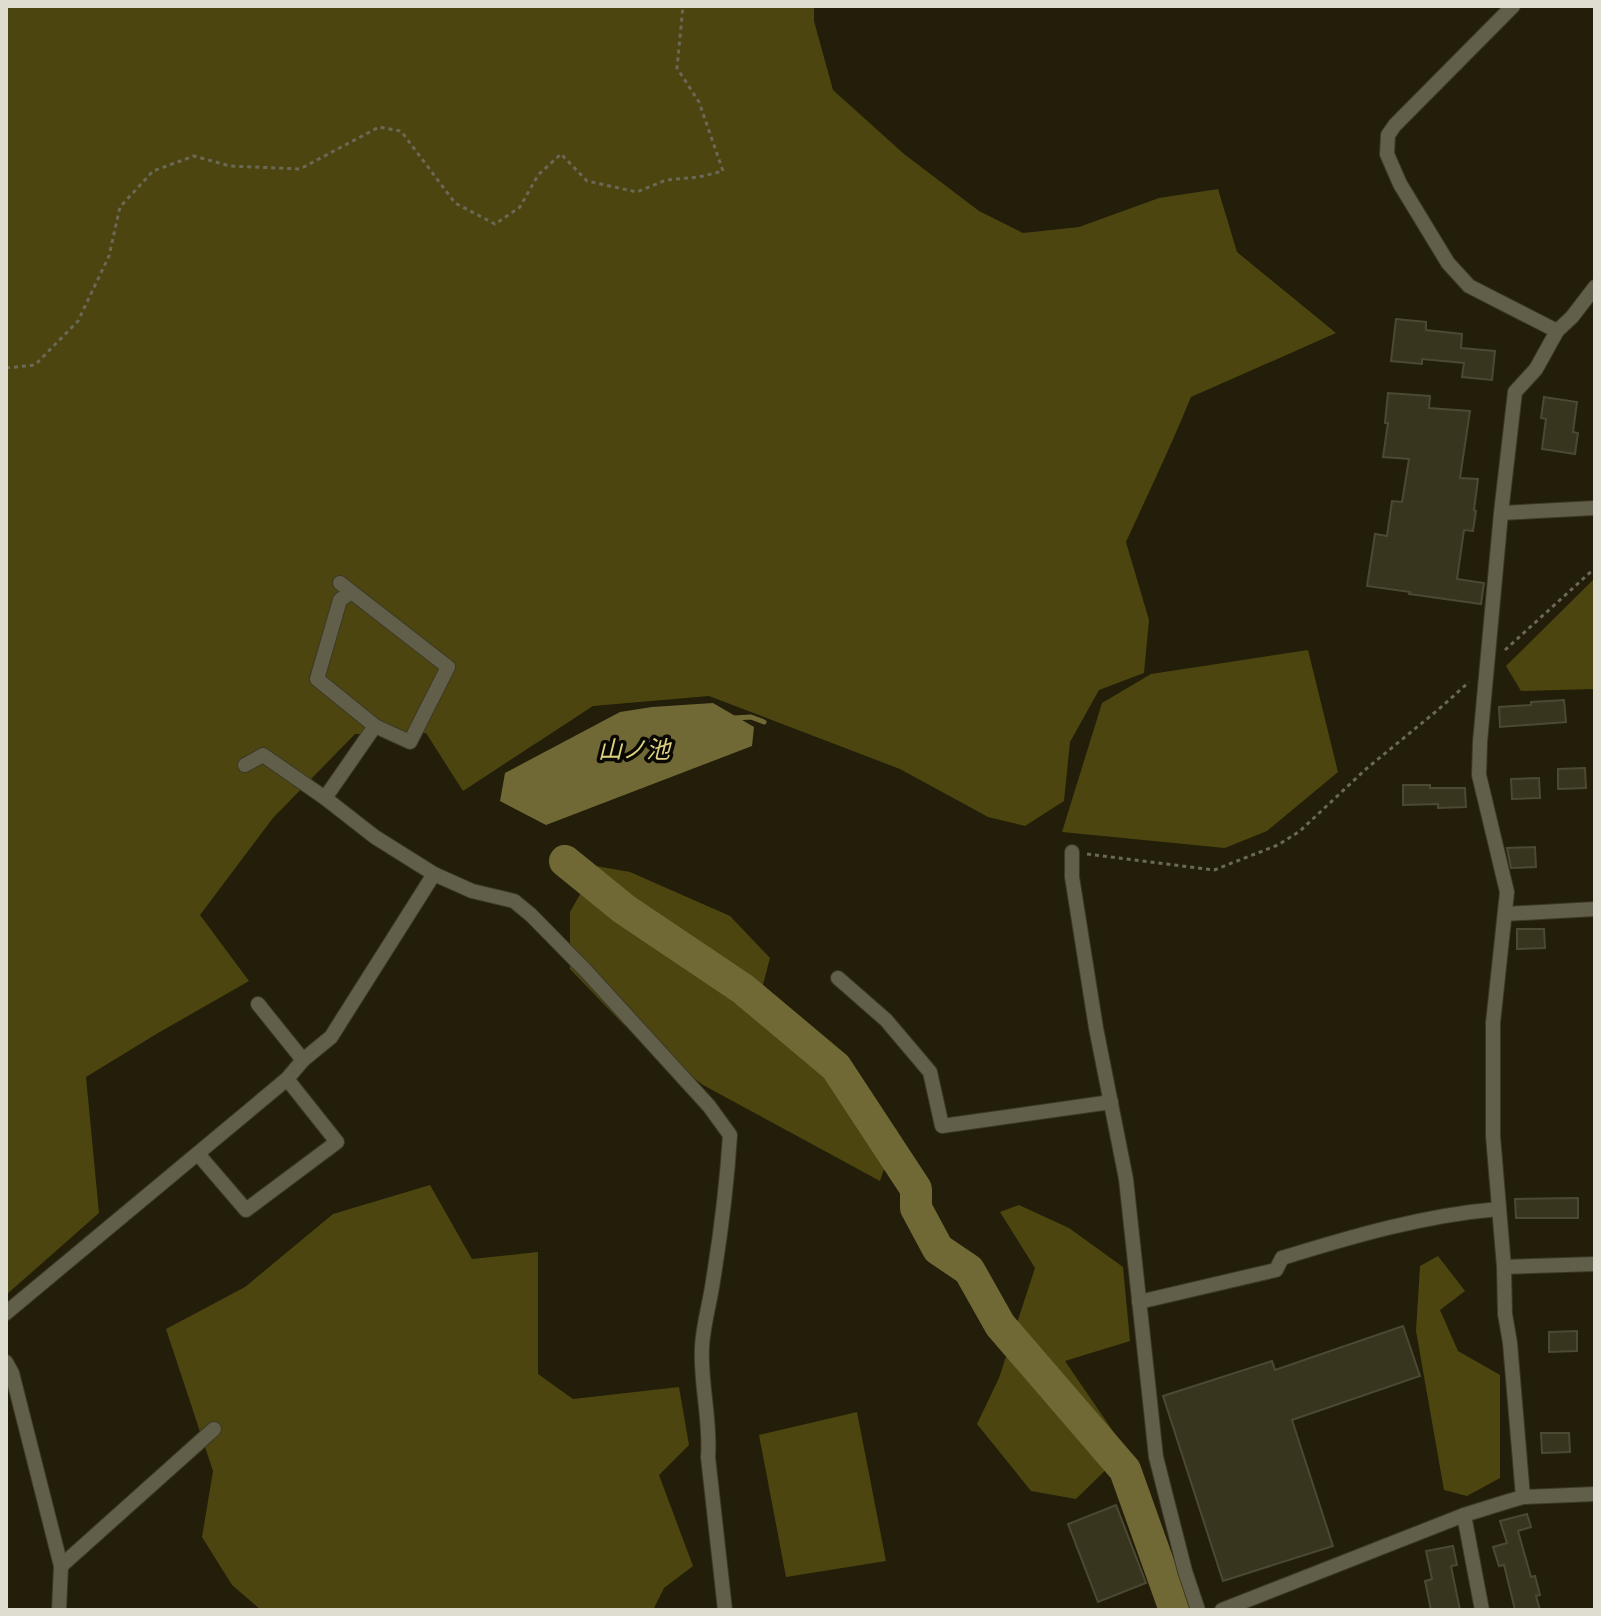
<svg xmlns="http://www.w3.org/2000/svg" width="1601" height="1616" viewBox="0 0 1601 1616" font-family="'DM Sans','Noto Sans JP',sans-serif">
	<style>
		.green { fill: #4c4510 }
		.water { fill: #716935 }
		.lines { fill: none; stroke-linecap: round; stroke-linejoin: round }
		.stream { stroke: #716935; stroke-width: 5 }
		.river { stroke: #716935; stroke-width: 32 }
		.building { fill: #38351f; stroke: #4c4933; stroke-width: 2 }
		.minor-casing { stroke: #3c3925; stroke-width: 16 }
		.path { stroke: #6b6856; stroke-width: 3; stroke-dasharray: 4 4; stroke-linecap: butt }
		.minor { stroke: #615e49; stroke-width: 14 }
		.labels { text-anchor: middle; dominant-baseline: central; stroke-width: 7; stroke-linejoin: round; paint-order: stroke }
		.water-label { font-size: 24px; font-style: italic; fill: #ded281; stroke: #0a0802 }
	</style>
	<rect width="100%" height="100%" fill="#221e09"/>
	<g class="green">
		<path d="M6,6H814V21L833,90L904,154L979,211L1023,233L1079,227L1159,198L1218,189L1237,252L1336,333L1191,397C1171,446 1148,494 1126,542L1149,620L1144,673L1099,690L1070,742L1064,801L1025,826L988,817L900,769L709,696L593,706L463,791L426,733L355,734L273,818L200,915L249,981L158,1033L86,1077L99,1213L6,1295Z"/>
		<polygon points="1595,578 1595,689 1521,691 1506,666"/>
		<polygon points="1308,650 1338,772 1267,831 1225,848 1062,832 1102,703 1151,674"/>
		<polygon points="596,866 630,872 730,916 770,958 757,1007 897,1130 880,1181 703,1085 624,1025 570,969 570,912"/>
		<polygon points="430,1185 472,1259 538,1252 538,1374 573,1399 679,1387 689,1445 659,1475 693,1566 664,1588 653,1610 261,1610 232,1585 202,1537 213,1471 166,1329 245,1287 333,1214"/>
		<polygon points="1019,1205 1069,1228 1123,1267 1130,1341 1065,1361 1126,1450 1076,1499 1031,1491 977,1424 999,1378 1035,1268 1000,1212"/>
		<polygon points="1438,1256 1465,1291 1440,1310 1458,1351 1500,1375 1500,1478 1467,1496 1444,1490 1416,1331 1420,1266"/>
		<polygon points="857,1412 886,1561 786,1577 759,1435"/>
	</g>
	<polygon class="water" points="713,703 754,727 752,746 546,825 500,801 505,773 620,712 652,707"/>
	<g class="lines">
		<polyline class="stream" points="734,718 751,717 764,722"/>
		<polyline class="river" points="565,861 624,909 743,989 836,1067 916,1189 916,1208 938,1249 969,1270 1000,1325 1125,1470 1175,1610"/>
	</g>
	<g class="building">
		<polygon points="1396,319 1426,322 1426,330 1462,334 1461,348 1495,351 1492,380 1462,377 1464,363 1422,359 1422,364 1391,361"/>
		<polygon points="1388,393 1430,396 1429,408 1470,411 1460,478 1478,479 1474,510 1476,511 1473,531 1464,530 1457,579 1484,583 1481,604 1409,594 1410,592 1367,586 1375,534 1387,536 1392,501 1402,502 1409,459 1383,457 1388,423 1385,423"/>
		<polygon points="1544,397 1577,402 1573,432 1578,433 1575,454 1542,449 1546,419 1541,418"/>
		<polygon points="1564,700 1566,722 1500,727 1499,707 1531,705 1531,702"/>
		<polygon points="1585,768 1586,788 1558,789 1558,769"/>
		<polygon points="1539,778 1540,798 1512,799 1511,779"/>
		<polygon points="1403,785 1430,785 1430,788 1465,788 1466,807 1438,808 1438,804 1403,805"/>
		<polygon points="1535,847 1536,867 1511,868 1507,848"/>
		<polygon points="1517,929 1544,929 1545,948 1517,949"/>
		<polygon points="1578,1198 1578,1218 1516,1218 1515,1199"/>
		<polygon points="1403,1326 1420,1376 1292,1420 1333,1546 1223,1581 1163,1396 1272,1361 1275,1370"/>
		<polygon points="1577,1331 1577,1351 1549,1352 1549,1332"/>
		<polygon points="1541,1433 1569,1433 1570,1452 1542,1453"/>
		<polygon points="1116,1505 1146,1583 1098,1602 1068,1524"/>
		<polygon points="1527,1514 1531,1527 1518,1531 1531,1577 1535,1576 1540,1595 1536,1596 1540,1610 1515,1610 1504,1565 1499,1566 1493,1547 1507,1543 1500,1521"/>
		<polygon points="1453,1546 1457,1565 1451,1566 1460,1610 1431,1610 1425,1581 1432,1579 1426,1551"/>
	</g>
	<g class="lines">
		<defs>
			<g id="minor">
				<polyline points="1513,6 1395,125 1388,135 1387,154 1400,184 1448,263 1469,286 1557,331"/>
				<polyline points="1501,513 1595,508"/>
				<polyline points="340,583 448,667 410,742 375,726"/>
				<path d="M245,765L263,755L325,798L375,837L434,874L472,891L514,901L531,915L586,971L709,1106L730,1135C727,1183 721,1232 713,1281C710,1303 703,1325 702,1347C700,1384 711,1420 708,1457L725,1610"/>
				<polyline points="325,798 375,726 317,679 340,600 351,592"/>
				<polyline points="1072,852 1072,877 1096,1028 1126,1179 1156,1457 1185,1571 1198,1610"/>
				<polyline points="1505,914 1595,909"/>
				<polyline points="838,978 886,1020 930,1072 942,1126 1111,1102"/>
				<polyline points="258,1004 303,1060"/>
				<polyline points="198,1154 246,1210 337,1142 287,1079"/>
				<polyline points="1504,1267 1595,1264"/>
				<path d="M1139,1302L1276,1270L1282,1258C1353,1236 1425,1215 1499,1209"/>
				<polyline points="6,1313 287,1079 303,1060 331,1037 434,874"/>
				<polyline points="6,1362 12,1373 61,1566 59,1610"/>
				<polyline points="1523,1497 1510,1343 1505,1314 1504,1267 1493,1136 1493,1023 1507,892 1479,775 1480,742 1501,513 1515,392 1536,369 1557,331 1572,317 1595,287"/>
				<polyline points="1464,1515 1482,1610"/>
				<polyline points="61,1566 214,1429"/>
				<polyline points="1222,1610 1464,1515 1509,1501 1523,1497 1595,1494"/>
			</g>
		</defs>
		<use href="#minor" class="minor-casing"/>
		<g class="path">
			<polyline points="6,368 35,365 78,321 109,256 120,207 153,171 194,156 230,166 300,169 379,127 401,131 455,203 495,224 520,207 538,175 561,154 587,181 637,192 666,180 699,177 723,171 699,102 677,68 683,6"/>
			<polyline points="1505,650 1595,568"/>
			<polyline points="1087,854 1214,870 1278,845 1300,831 1366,769 1439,709 1469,682"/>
		</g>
		<use href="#minor" class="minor"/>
	</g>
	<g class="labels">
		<g class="water-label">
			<text x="634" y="749">山ノ池</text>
		</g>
	</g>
	<rect width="1601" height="1616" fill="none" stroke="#dfddd0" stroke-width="16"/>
</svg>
